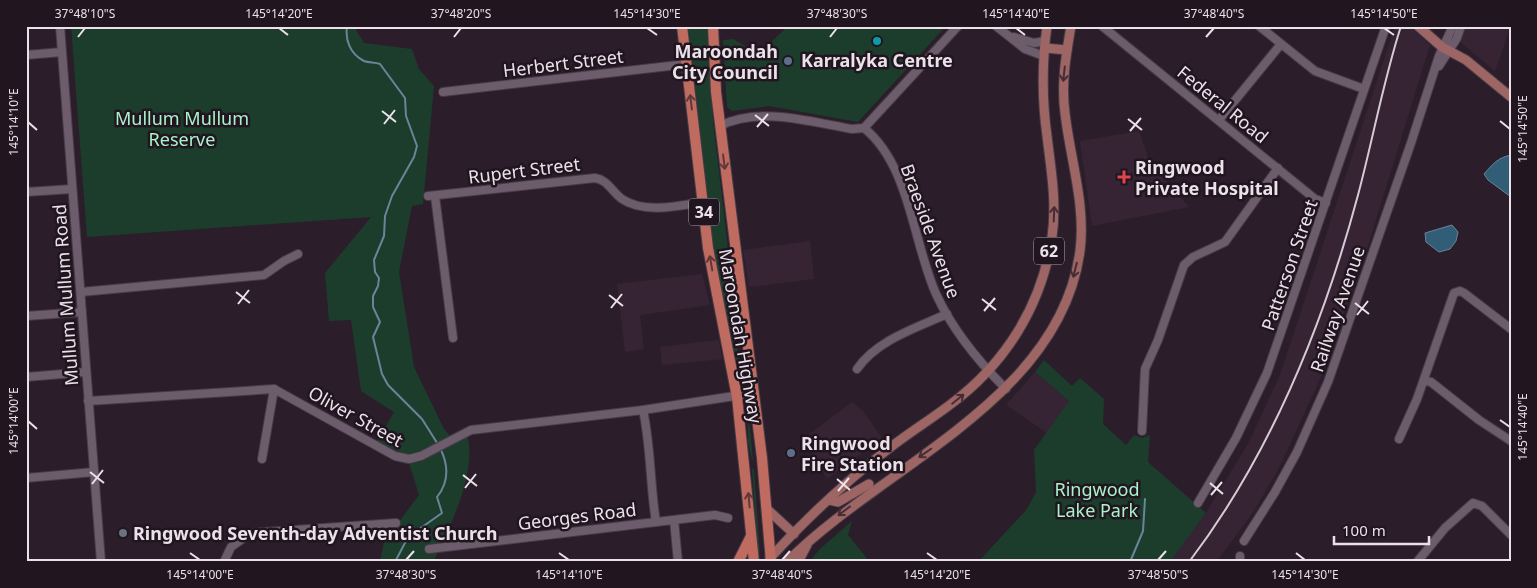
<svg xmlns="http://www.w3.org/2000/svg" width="1537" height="588" viewBox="0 0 1537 588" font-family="'Noto Sans',sans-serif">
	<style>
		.built { fill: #362435 }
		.green { fill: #1c3d2c }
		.water { fill: #325d77; stroke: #698599 }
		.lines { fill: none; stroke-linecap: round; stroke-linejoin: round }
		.stream { stroke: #698599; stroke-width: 2 }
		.minor-casing { stroke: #473c46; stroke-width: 10 }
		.major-casing { stroke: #473c46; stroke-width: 11 }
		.highway-casing { stroke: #473c46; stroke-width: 12 }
		.minor { stroke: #6d5d6c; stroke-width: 8 }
		.major { stroke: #9e6565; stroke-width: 9 }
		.highway { stroke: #bf6b60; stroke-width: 10 }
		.rail { stroke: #d5cbd4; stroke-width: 2 }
		.oneway { stroke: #462d35 }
		.oneway2 { stroke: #60373a }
		.ticks { fill: none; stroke: #eae1e9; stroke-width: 2 }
		.culture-dot { fill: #0f9aa8; stroke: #211520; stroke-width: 2 }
		.service-dot { fill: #5c6f8a; stroke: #211520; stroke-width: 2 }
		.health-dot { fill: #e0444e; stroke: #211520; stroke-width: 2 }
		.worship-dot { fill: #6b7280; stroke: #211520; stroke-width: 2 }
		.labels { text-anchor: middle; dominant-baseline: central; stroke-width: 5; stroke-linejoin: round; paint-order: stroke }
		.shield { fill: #211520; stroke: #aea4ad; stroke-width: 1 }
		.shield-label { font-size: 16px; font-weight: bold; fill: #eae1e9 }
		.poi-label { font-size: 18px; font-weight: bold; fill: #eae1e9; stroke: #211520; text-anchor: start }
		.street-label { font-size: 18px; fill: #eae1e9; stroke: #211520 }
		.park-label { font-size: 18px; fill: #a8f3c9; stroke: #211520 }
		.neatline { fill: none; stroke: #eae1e9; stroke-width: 2 }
		.ticks-label { font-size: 12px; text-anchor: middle; fill: #eae1e9 }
	</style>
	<rect width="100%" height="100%" fill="#2b1e2a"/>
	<g class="built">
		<polygon points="1395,26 1409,26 1430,45 1367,249 1322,375 1278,470 1254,511 1216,562 1170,562 1206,513 1249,442 1280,375"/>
		<polygon points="1464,26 1508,26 1509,31 1495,71 1459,41"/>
		<polygon points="1139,131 1150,163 1189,207 1092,226 1080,141"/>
		<polygon points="810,241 814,279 749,287 743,250"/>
		<polygon points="702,274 710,305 640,315 644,349 625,352 617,284"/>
		<polygon points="719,340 722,359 662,365 660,347"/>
		<polygon points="1035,372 1069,401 1047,433 1006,405"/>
		<polygon points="852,402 863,411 882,438 827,479 803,439"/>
	</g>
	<g class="green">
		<path d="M71,26H357L356,30L364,43L412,49L419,69L434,86L423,204L412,206L399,272L414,367L444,429L450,436C416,455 413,462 377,441L394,412L361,391L351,320L329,321L325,273L371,217L87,237Z"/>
		<polygon points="688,26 707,26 713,121 734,300 738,353 743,382 741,382 715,262"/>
		<polygon points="788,26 946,26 858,122 769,106 732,111 727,107 723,40 733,39 759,54"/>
		<polygon points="1044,360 1072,386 1080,378 1104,399 1103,424 1126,445 1134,435 1142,438 1150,435 1148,462 1206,513 1170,562 978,562 1027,509 1036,492 1034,450 1069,401 1035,372"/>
		<polygon points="748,410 753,459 752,460 748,442"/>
		<path d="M467,435C478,470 449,530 433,562H380L384,542L419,495L409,463L422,461Z"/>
		<polygon points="752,469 754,469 760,553 758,554"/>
		<polygon points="852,521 848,535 870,562 809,562 820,549"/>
	</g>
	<g class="water">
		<path d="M1511,155V197L1488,180L1484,174C1493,164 1497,158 1511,155Z"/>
		<polygon points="1452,225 1458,232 1456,241 1450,249 1439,252 1426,242 1425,233"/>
	</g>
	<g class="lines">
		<g class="stream">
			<path d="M347,26C345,40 350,54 364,61C369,63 375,62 380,64L405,98L406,116L417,146L414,157L392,196L385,216L384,236L374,260L375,272L379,278L378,286L373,296V307L380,322L373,337L382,374L388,385L422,419L439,446"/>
			<path d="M395,562L408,537L442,513L437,497C449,482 449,467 441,450"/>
			<polyline points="1130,562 1143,531 1145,499"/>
		</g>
		<defs>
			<g id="minor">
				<polyline points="60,26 101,562"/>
				<polyline points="996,26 1025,49 1044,56"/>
				<polyline points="1102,26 1315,199 1326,203"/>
				<polyline points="1259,26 1315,71 1364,89"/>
				<polyline points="1014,37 1034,43 1045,41"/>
				<polyline points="26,55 62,52"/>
				<polyline points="1439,66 1457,38 1461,26"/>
				<polyline points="443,92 687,64"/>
				<polyline points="1219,120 1281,44"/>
				<path d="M720,126C759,106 811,122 852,129L864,128C910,165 913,243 936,294C952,329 979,362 1006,389"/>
				<polyline points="864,128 958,26"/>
				<polyline points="26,192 72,189"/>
				<path d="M428,196L595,178C608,180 612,192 622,199C644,214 678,206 703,202"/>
				<polyline points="435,196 453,338"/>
				<polyline points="81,292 264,275 284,261 298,254"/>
				<polyline points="26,316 82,312"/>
				<path d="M857,369C877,340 916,328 947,314"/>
				<polyline points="26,377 86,372"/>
				<polyline points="1425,381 1431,382 1479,420 1511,441"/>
				<polyline points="88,401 274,389 395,456 409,459 421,456 471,430 643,410 754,393"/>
				<path d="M643,410C651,447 650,485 656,522"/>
				<polyline points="1142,431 1145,369 1158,340 1184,265 1193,257 1225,242 1278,168"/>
				<polyline points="1399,439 1417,399 1454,293 1460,291 1464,293 1511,329"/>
				<polyline points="262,459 274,389"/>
				<polyline points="26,478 94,472"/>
				<polyline points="1198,503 1236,438 1267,373 1386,26"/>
				<polyline points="674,520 678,562"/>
				<polyline points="1244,541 1275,492 1297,452 1328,382 1411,143 1439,56 1453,26"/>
				<polyline points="429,549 715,515 728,518"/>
				<polyline points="1240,556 1240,562"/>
				<polyline points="224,562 231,547 251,533 396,523"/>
				<polyline points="1417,562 1445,528 1473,503 1482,506 1511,535"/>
			</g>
			<g id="major">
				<polyline points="1418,26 1442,47 1466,60 1511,97"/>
				<polyline points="1045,48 1067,50"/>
				<polyline points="829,500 838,502 869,484"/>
				<polyline points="768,510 794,534"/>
				<path d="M770,558C806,519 845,482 887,450C907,434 930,420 951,404C1006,363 1042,305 1052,237C1057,202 1051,170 1047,136C1042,100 1042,62 1047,26"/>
				<path d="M787,562C882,466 1060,400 1080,251C1086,205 1070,158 1065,113C1061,84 1066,55 1071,26"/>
				<polyline points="798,562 807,545"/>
			</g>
			<g id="highway">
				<polyline points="682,26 708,248 737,397 754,562"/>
				<polyline points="713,26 716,92 762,458 771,562"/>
				<polyline points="738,562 751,536"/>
			</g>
		</defs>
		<use href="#minor" class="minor-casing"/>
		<use href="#major" class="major-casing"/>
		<use href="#highway" class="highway-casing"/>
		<use href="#minor" class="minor"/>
		<use href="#major" class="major"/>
		<use href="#highway" class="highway"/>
		<path class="rail" d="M1189,562C1271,454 1323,326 1358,195C1373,139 1383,82 1401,26"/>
	</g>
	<defs><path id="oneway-shaft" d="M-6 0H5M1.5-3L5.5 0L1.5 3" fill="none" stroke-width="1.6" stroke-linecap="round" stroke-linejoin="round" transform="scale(1.25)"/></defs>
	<g class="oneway">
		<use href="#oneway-shaft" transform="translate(1064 74) rotate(96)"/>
		<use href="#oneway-shaft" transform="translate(1054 214) rotate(-88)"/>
		<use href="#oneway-shaft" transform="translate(1075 270) rotate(104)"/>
		<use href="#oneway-shaft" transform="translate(958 399) rotate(-39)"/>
		<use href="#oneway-shaft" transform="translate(925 453) rotate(145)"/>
		<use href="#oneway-shaft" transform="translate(844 511) rotate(143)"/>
	</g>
	<g class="oneway2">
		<use href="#oneway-shaft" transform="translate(691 102) rotate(-97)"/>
		<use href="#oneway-shaft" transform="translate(724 162) rotate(83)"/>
		<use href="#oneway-shaft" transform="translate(711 263) rotate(-100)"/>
		<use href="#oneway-shaft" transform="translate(749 500) rotate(-95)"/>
	</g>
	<path class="ticks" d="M279,28L288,35M647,28L657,35M1016,28L1025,35M1384,28L1394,35M78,37L85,28M454,37L461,28M830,37L837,28M1206,37L1214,28M382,111L396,122M755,115L769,126M1128,119L1142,130M1500,121L1510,129M28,122L37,130M384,124L395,110M757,127L768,114M1130,131L1141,118M236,292L250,303M609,295L623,306M982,299L996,310M1355,303L1369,314M238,304L249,290M611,308L622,294M984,311L995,298M1357,315L1368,301M1500,420L1510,427M28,421L37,429M90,472L104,483M463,475L477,486M837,479L850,490M1210,483L1223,494M92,484L103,470M465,488L476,474M838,491L849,478M1211,495L1222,482M190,553L200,560M559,553L569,560M927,553L937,560M1296,553L1305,560M406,560L414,551M782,560L790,551M1158,560L1166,551"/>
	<circle class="culture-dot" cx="877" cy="41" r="5"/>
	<g class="service-dot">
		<circle cx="788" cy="61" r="5"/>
		<circle cx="791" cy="453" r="5"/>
	</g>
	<path class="health-dot" d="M1121.5 169.5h5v5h5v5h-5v5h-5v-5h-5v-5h5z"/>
	<circle class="worship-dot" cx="123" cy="533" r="5"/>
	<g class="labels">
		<g class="shield">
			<rect x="689" y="198.5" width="30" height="27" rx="4"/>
			<rect x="1034" y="237.5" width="30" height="27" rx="4"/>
		</g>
		<g class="shield-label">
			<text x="704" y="212">34</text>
			<text x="1049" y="251">62</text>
		</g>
		<g class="poi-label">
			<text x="778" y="51" text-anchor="end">Maroondah<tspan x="778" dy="21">City Council</tspan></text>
			<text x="877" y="60" text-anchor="middle">Karralyka Centre</text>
			<text x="1135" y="167">Ringwood<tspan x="1135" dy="21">Private Hospital</tspan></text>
			<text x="801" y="443">Ringwood<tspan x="801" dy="21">Fire Station</tspan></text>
			<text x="133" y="533">Ringwood Seventh-day Adventist Church</text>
		</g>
		<g class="street-label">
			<text transform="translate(563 63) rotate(-7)">Herbert Street</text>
			<text transform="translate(1223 104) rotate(39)">Federal Road</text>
			<text transform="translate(524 170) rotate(-7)">Rupert Street</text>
			<text transform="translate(931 231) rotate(70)">Braeside Avenue</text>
			<text transform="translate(1289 265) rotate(-71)">Patterson Street</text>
			<text transform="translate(65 295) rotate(-94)">Mullum Mullum Road</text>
			<text transform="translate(1337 309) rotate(-71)">Railway Avenue</text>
			<text transform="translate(741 336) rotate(80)">Maroondah Highway</text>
			<text transform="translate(356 416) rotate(29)">Oliver Street</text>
			<text transform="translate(577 516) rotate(-7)">Georges Road</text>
		</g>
		<g class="park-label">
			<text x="182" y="118">Mullum Mullum<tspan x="182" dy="21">Reserve</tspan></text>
			<text x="1097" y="489">Ringwood<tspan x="1097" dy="21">Lake Park</tspan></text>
		</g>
	</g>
	<rect width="1537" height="588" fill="none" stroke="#211520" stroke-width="55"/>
	<path d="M1334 536v8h95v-8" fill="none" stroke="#eae1e9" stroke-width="2.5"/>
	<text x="1342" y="536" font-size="15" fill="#eae1e9" stroke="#211520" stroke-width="4" paint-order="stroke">100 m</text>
	<rect x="28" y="28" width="1482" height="532" class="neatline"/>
	<g class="ticks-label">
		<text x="85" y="18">37°48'10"S</text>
		<text x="279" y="18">145°14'20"E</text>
		<text x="461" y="18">37°48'20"S</text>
		<text x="647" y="18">145°14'30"E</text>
		<text x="837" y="18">37°48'30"S</text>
		<text x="1016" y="18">145°14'40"E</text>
		<text x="1214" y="18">37°48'40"S</text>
		<text x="1384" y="18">145°14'50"E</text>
		<text transform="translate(14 122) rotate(-90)" y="4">145°14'10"E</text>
		<text transform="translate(1523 129) rotate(-90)" y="4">145°14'50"E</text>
		<text transform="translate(14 421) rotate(-90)" y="4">145°14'00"E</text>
		<text transform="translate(1523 427) rotate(-90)" y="4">145°14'40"E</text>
		<text x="200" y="579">145°14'00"E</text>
		<text x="406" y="579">37°48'30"S</text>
		<text x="569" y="579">145°14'10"E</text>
		<text x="782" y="579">37°48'40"S</text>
		<text x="937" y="579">145°14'20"E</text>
		<text x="1158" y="579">37°48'50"S</text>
		<text x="1305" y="579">145°14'30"E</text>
	</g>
</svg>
